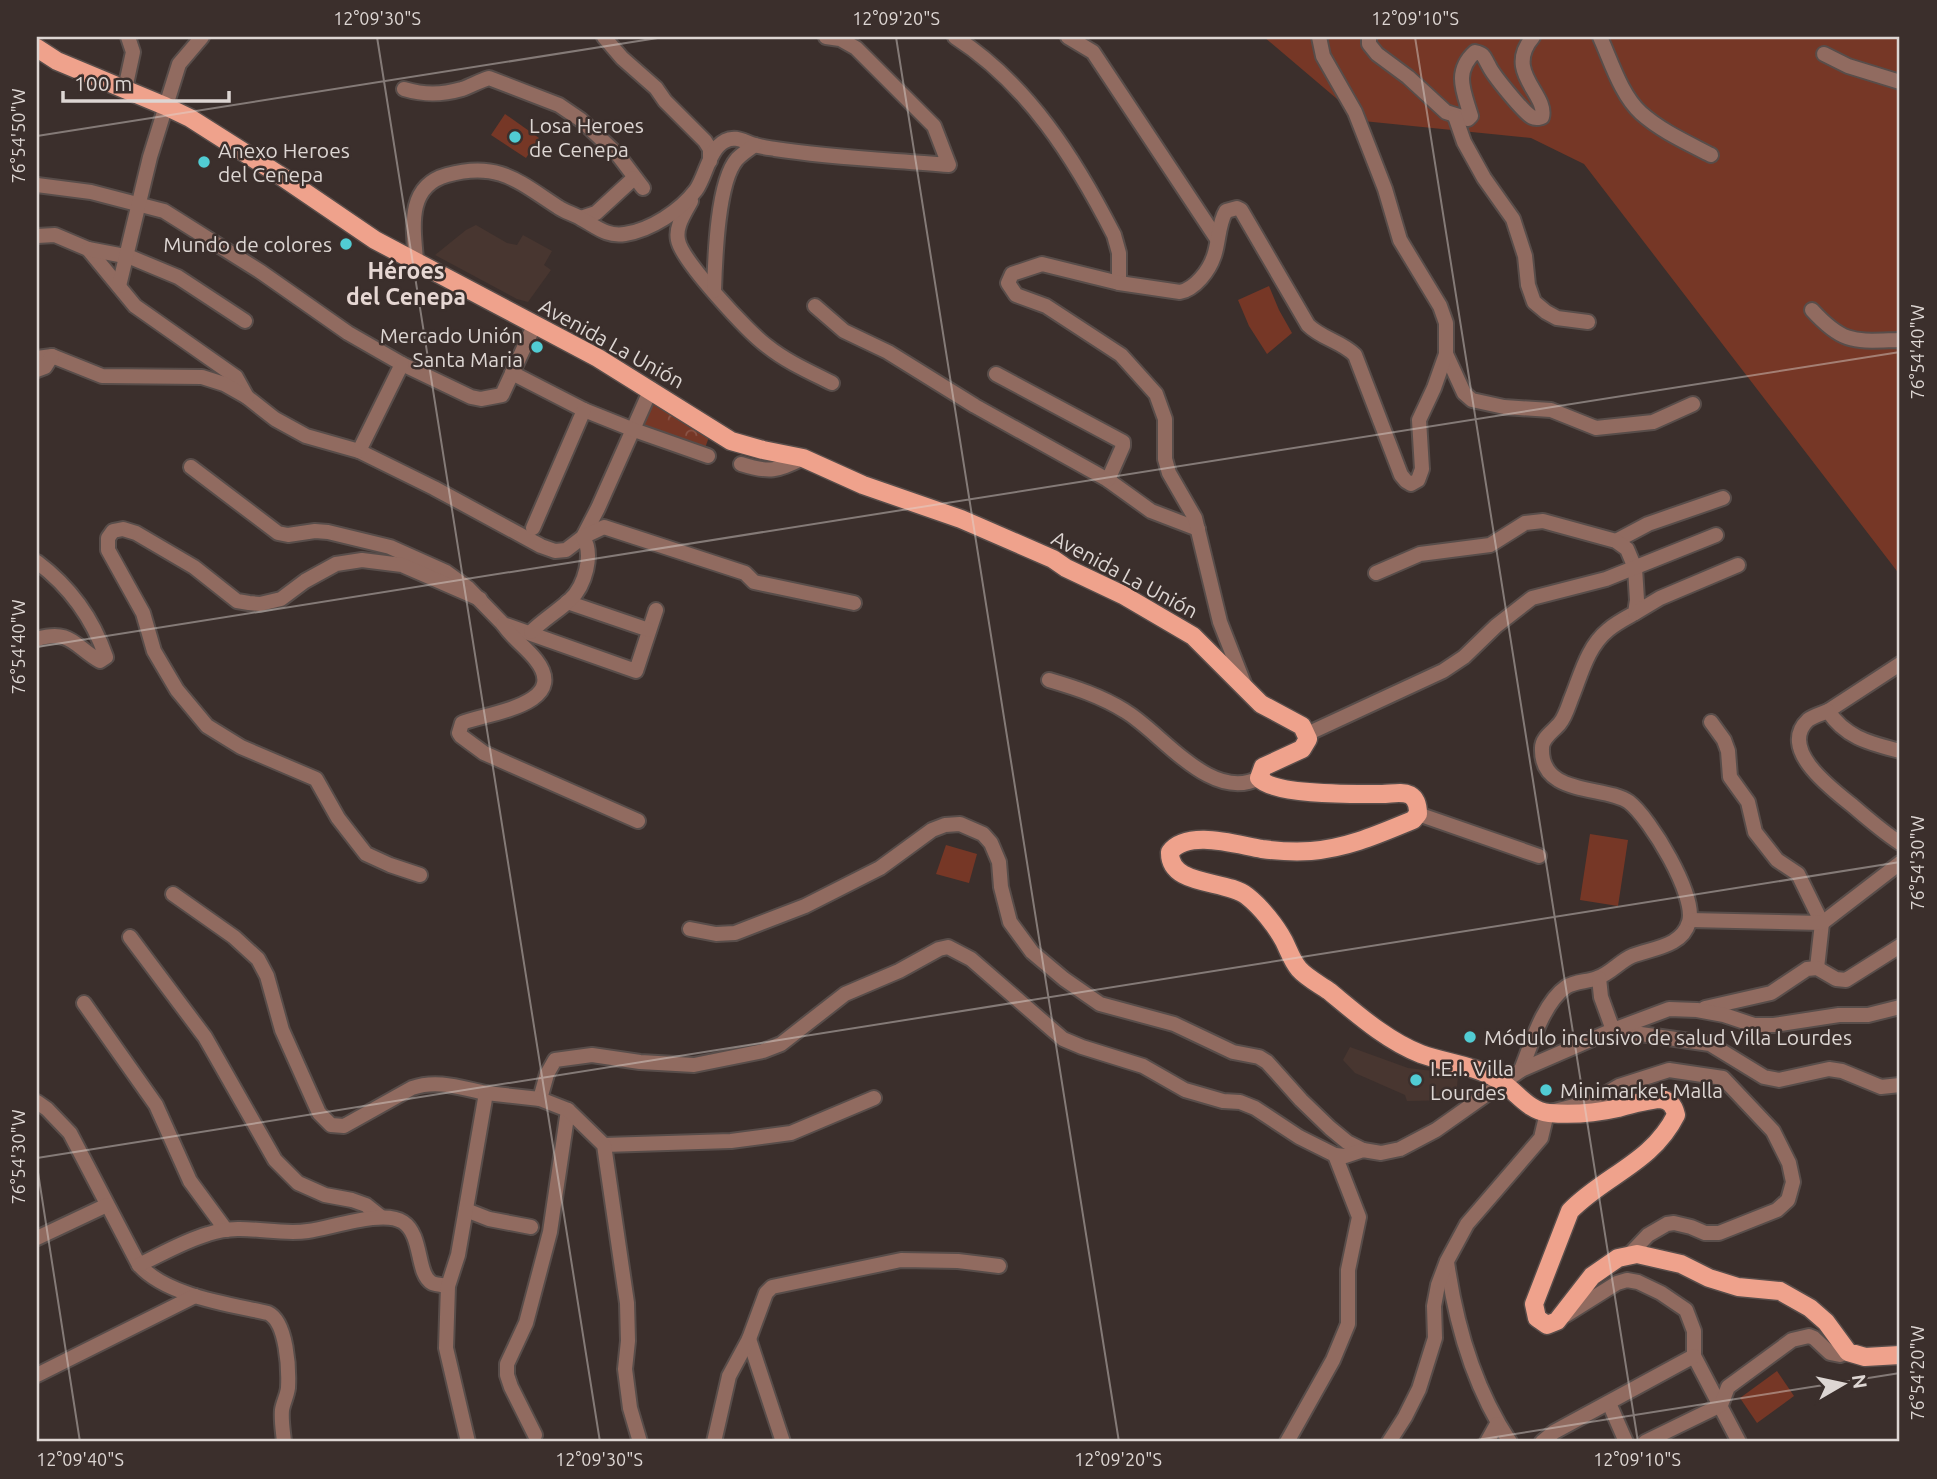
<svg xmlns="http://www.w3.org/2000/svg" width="1937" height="1479" viewBox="0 0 1937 1479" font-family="Ubuntu,sans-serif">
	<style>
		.built { fill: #483630 }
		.grass { fill: #763726 }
		.park { fill: url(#park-crowns) }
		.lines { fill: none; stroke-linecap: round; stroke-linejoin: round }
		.minor-casing { stroke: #584d4a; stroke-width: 18 }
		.major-casing { stroke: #584d4a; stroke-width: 21 }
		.minor { stroke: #916b60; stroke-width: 14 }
		.major { stroke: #efa28c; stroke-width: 18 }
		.ticks { fill: none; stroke: #ddd6d3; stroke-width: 2; stroke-opacity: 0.45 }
		.poi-dot { fill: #51ccd3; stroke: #3b2f2c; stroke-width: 2.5 }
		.labels { text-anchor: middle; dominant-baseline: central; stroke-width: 5; stroke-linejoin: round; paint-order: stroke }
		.poi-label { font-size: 21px; fill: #ddd6d3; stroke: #3b2f2c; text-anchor: start }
		.street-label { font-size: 21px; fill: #ddd6d3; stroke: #3b2f2c }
		.neighbourhood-label { font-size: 23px; font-weight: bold; fill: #e6d7d3; stroke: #3b2f2c }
		.neatline { fill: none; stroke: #ddd6d3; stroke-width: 2.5 }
		.ticks-label { font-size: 18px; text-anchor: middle; fill: #ddd6d3 }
	</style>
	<defs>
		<pattern id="park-crowns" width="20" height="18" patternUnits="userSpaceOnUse" patternTransform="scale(1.75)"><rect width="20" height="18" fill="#763726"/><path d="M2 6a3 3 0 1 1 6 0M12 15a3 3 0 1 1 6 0" fill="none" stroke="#895345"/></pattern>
	</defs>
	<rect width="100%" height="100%" fill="#3b2f2c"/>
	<g class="built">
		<polygon points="476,225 507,243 517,245 523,235 552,251 544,265 551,270 528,302 517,299 435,255 466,230"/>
		<polygon points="1350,1047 1408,1068 1458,1074 1456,1100 1407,1101 1405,1095 1355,1073 1343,1060"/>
	</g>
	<g class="grass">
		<polygon points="1264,37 1900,37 1900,575 1584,164 1531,138 1363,121"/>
		<polygon points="505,114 539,138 526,158 491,135"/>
		<polygon points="1269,286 1279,310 1292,333 1267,354 1249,326 1238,300"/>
		<polygon points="1590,834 1628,840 1618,906 1580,900"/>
		<polygon points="946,845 977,854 969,883 936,874"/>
		<polygon points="1777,1371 1794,1396 1757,1423 1740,1398"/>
	</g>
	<polygon class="park" points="653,394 710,434 705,448 639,425"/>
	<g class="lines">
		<defs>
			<g id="minor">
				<polyline points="604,37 622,58 656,88 665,101 705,141 710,149 710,161"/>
				<path d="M955,37C1028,84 1075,159 1114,235L1119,253V283"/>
				<polyline points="1068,37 1093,52 1217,239"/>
				<path d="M1369,37V44L1377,54L1408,77L1446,112L1468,119L1471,116C1464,92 1453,72 1475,52C1485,54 1484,58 1489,66C1493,75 1524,113 1532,117C1536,119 1538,118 1542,117C1548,94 1503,72 1533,37"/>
				<path d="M1600,37C1611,61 1621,95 1641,113C1661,131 1688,143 1711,155"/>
				<polyline points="1824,54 1848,66 1900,82"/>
				<polyline points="125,89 133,52 128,37"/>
				<path d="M404,89C424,95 441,95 462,89C471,86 479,81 489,78L559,105L581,120L618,155L643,188"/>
				<polyline points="1455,116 1464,142 1484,178 1513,219 1525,256 1528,285 1534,302 1546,312 1557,318 1588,322"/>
				<polyline points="37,185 91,192 164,211 261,272 348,333 402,364 471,397 481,399 502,395 534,326"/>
				<path d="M691,201C685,213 675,226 678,240C681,260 749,333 767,346C787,362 810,372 832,383"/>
				<polyline points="581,218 596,213 634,178"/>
				<polyline points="37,236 55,235 88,249 135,306 236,377 247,397 275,419 306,436 359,451 434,488 541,546 555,551 566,550 583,537 598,508 651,389"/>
				<polyline points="88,249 130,257 178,277 245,321"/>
				<path d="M416,259C413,226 407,186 447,175C498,161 518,181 558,207C565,212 574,214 582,219C597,227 607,237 625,234C651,230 680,211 696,190C706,176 709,149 725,141C736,135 744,142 755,145C761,147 769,148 775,149C833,158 892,160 949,165L934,126L856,48L840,39L826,37"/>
				<polyline points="119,286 150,157 179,64 202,37"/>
				<path d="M714,291C715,260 717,182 737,159C742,154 749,149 755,145"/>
				<polyline points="815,306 844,331 888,352 975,406 1108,480 1151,511 1198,529"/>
				<path d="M1812,310C1844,345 1855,341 1900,340"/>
				<polyline points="1446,354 1464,393 1472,400 1504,407 1551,410 1596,428 1653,422 1693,404"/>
				<polyline points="37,358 52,356 102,376 202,377 224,384 247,397"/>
				<polyline points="37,370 45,367 52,356"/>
				<polyline points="512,373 584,410 634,430 708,456"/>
				<polyline points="996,374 1123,442 1123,446 1108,480"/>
				<polyline points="359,451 402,364"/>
				<path d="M741,464C769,473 778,471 803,458"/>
				<polyline points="191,467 278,533 288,535 315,531 328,532 390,547 446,572 468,588 503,624 636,671 656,610"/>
				<polyline points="533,528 584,410"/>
				<polyline points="1616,541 1648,524 1723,498"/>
				<path d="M37,562C69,586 93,619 106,657L100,661C74,646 71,629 37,639"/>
				<path d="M1376,573L1420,554L1490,545L1525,523L1543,521L1616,541L1627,549L1635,568L1637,600L1635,613C1626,618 1616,623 1608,630C1587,647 1581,675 1571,699C1568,707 1565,717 1560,723C1554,731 1542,737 1542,748C1540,797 1606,785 1629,802C1650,818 1697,896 1689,922C1682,947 1652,948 1632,956C1620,961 1610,974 1597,978C1587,982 1575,981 1566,987C1543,1003 1531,1045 1521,1070"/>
				<polyline points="567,602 649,630"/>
				<polyline points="1635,613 1660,598 1738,565"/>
				<path d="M503,624C512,638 526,647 536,660C571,705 487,713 462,723L459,733L461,736L484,753L638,821"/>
				<path d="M531,632C543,620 558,611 570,600C585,586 594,554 583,537L604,527L745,573L754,582L854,603"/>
				<path d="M1049,680C1076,688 1101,696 1125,711C1162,733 1211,803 1259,778"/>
				<path d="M1245,686L1220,622L1195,518L1169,473L1165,459V419L1156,394L1121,355L1046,306L1016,295L1008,283L1012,274L1042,264L1119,283L1180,292C1195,289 1209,271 1214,256C1219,242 1218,224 1226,211L1237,208L1241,210L1308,325C1322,339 1341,341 1355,355L1401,475L1406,481L1411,484L1418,480L1422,469L1419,420L1434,388L1446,354V323L1440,306L1400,240L1385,189L1355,112L1323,56L1319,37"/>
				<polyline points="1828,711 1900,664"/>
				<polyline points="1711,722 1724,740 1728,751 1730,777 1748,802 1755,832 1777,860 1798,874 1822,923 1817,968"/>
				<polyline points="1307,734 1443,671 1464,657 1496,626 1532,598 1606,579 1716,535"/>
				<path d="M1900,751C1870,743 1846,738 1828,711C1821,714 1813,716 1808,720C1777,749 1833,790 1853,806C1868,819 1883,832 1900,843"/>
				<polyline points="1418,814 1539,856"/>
				<polyline points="420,875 390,865 366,854 338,818 316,779 241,747 207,726 177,690 154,651 143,613 108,550 108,538 113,531 123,529 136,533 194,567 237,601 249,603 260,604 281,599 305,581 336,564 362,560 402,565 480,599"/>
				<path d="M173,894L234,937L258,959L267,976L282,1030L319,1113L331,1125L344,1126L412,1088C437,1079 461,1088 486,1093"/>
				<polyline points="1690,920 1822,923 1900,863"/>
				<polyline points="690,929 716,934 735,933 805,906 880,868 932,830 945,825 960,824 983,834 991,843 999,862 1001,887 1010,922 1032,952 1064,979 1100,1004 1174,1024 1233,1052 1259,1057 1267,1062 1301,1100 1330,1128 1347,1142 1363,1150"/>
				<polyline points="130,937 205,1037 275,1160 298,1183 325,1195 352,1200 366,1205 381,1217"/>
				<polyline points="1599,978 1601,997 1613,1030 1710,1044 1764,1077 1779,1080 1829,1069 1842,1071 1881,1087 1900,1085"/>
				<polyline points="84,1003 156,1105 190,1181 226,1230"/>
				<polyline points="1705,1008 1771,993 1807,969 1817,968 1836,979 1846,980 1900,946"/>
				<polyline points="540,1099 547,1074 555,1060 592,1055 640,1062 694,1065 763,1051 781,1044 845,994 899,971 939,949 948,947 971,959 1063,1039 1082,1047 1143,1066 1185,1090 1223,1101 1240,1102 1255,1108 1299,1137 1335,1155"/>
				<path d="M37,1102L47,1109L70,1133L139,1265C167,1296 228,1304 268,1313C287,1322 289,1369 288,1388C287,1396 283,1403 282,1410C281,1421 283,1431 284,1442"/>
				<polyline points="604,1145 731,1141 791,1133 874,1098"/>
				<polyline points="466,1210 489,1219 531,1227"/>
				<polyline points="37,1238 107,1205"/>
				<path d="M1447,1262C1456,1326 1474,1388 1510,1442"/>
				<path d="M139,1265C162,1254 184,1241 208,1234C243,1222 275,1236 308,1231C332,1228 383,1209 403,1222C423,1235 416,1274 432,1283C437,1285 443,1285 448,1286"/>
				<polyline points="1566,1315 1617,1283 1627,1280 1638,1282 1661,1293 1686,1310 1694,1331 1694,1356 1739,1442"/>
				<polyline points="749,1339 783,1442"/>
				<polyline points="37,1375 195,1296"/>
				<polyline points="1609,1403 1626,1442"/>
				<polyline points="535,1435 511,1387 507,1375 507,1364 526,1323 550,1232 568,1110"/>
				<polyline points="468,1442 446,1348 448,1286 458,1255 486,1093 540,1099 568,1110 604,1145 627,1303 628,1341 625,1369 630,1408 640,1442"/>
				<polyline points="714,1442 729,1376 749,1339 766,1293 772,1287 901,1260 958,1261 999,1266"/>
				<polyline points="1287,1442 1333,1360 1348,1324 1348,1270 1359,1217 1335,1155 1345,1156 1363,1150 1381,1153 1400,1149 1436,1130 1521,1070 1613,1030 1669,1009 1697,1010 1724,1015 1754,1025 1774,1025 1839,1015 1868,1015 1900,1007"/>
				<polyline points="1389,1442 1405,1417 1419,1389 1435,1338 1434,1306 1438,1285 1447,1261 1467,1224 1541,1138 1547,1113 1593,1101 1619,1086 1669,1070 1723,1078 1773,1131 1789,1163 1793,1182 1788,1200 1777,1210 1719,1233 1705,1233 1691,1227 1674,1223 1667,1224 1648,1235 1630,1254"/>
				<polyline points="1487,1442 1497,1424"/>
				<polyline points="1542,1442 1554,1432 1694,1356"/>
				<polyline points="1645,1442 1721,1405 1728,1387 1792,1340 1809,1336 1814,1338 1830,1353 1840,1355 1848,1352"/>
			</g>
			<path id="major" d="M37,48L57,61L165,106L190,118L278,174L375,240L598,358L731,441L763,450L803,458L863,485L961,519L1053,559L1066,568L1123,595L1193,636L1261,704L1302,726L1308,739L1302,749L1263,767L1259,778C1274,796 1358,794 1382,794C1391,794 1402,791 1410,795C1417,799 1418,807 1418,814L1413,820C1379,834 1348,848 1311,851C1296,852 1277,851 1262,849C1237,845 1188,829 1170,852C1169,887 1226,879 1247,896C1261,907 1276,926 1284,941C1289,951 1292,961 1299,969C1307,978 1319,984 1329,991C1357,1014 1387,1041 1421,1054C1446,1063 1473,1065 1497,1079C1515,1089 1527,1111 1549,1113C1571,1115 1596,1113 1618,1108C1632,1104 1646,1100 1660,1099C1670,1100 1674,1106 1676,1115C1652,1163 1605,1175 1570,1211L1534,1304L1537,1318L1547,1325L1557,1321L1592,1276L1618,1258L1637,1254L1681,1264L1709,1278L1738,1287L1780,1291L1810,1308L1826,1322L1848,1352L1865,1357L1900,1355"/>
		</defs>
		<use href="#minor" class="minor-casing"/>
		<use href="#major" class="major-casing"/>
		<use href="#minor" class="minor"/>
		<use href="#major" class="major"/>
	</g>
	<path class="ticks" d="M377,37L600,1442M896,37L1119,1442M1415,37L1638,1442M37,136L664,37M37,647L1900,352M37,1158L1900,862M37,1166L80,1442M1464,1442L1900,1373"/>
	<g class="poi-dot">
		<circle cx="515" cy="137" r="7"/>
		<circle cx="204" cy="162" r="7"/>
		<circle cx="346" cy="244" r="7"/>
		<circle cx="537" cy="347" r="7"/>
		<circle cx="1470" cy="1037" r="7"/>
		<circle cx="1416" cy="1080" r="7"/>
		<circle cx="1546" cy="1090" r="7"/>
	</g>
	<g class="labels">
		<g class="poi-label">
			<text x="529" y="125">Losa Heroes<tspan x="529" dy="24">de Cenepa</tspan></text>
			<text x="218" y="150">Anexo Heroes<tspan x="218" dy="24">del Cenepa</tspan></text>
			<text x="332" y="244" text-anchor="end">Mundo de colores</text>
			<text x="523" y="335" text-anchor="end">Mercado Unión<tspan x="523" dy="24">Santa Maria</tspan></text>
			<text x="1484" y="1037">Módulo inclusivo de salud Villa Lourdes</text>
			<text x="1430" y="1068">I.E.I. Villa<tspan x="1430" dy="24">Lourdes</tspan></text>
			<text x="1560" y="1090">Minimarket Malla</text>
		</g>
		<g class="street-label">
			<text transform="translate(612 343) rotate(29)">Avenida La Unión</text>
			<text transform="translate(1125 574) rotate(28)">Avenida La Unión</text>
		</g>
		<g class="neighbourhood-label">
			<text x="406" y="270">Héroes<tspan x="406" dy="26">del Cenepa</tspan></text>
		</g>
	</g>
	<rect width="1937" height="1479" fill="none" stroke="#3b2f2c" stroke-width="77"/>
	<g transform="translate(1843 1384) rotate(81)" stroke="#3b2f2c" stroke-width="5" paint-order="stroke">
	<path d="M0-5L12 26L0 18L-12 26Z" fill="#ddd6d3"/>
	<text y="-10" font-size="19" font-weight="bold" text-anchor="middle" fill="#ddd6d3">N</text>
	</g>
	<path d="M63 91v10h166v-10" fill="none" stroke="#ddd6d3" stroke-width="3.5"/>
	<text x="74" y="91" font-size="21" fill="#ddd6d3" stroke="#3b2f2c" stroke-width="5" paint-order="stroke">100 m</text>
	<rect x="38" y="38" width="1860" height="1402" class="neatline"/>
	<g class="ticks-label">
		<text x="377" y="25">12°09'30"S</text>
		<text x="896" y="25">12°09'20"S</text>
		<text x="1415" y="25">12°09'10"S</text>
		<text transform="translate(19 136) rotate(-90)" y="6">76°54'50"W</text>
		<text transform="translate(1918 352) rotate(-90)" y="6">76°54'40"W</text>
		<text transform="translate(19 647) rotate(-90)" y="6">76°54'40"W</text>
		<text transform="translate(1918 863) rotate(-90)" y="6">76°54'30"W</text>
		<text transform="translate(19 1157) rotate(-90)" y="6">76°54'30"W</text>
		<text transform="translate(1918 1373) rotate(-90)" y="6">76°54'20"W</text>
		<text x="80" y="1466">12°09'40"S</text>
		<text x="599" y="1466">12°09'30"S</text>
		<text x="1118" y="1466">12°09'20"S</text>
		<text x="1637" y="1466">12°09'10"S</text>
	</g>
</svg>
